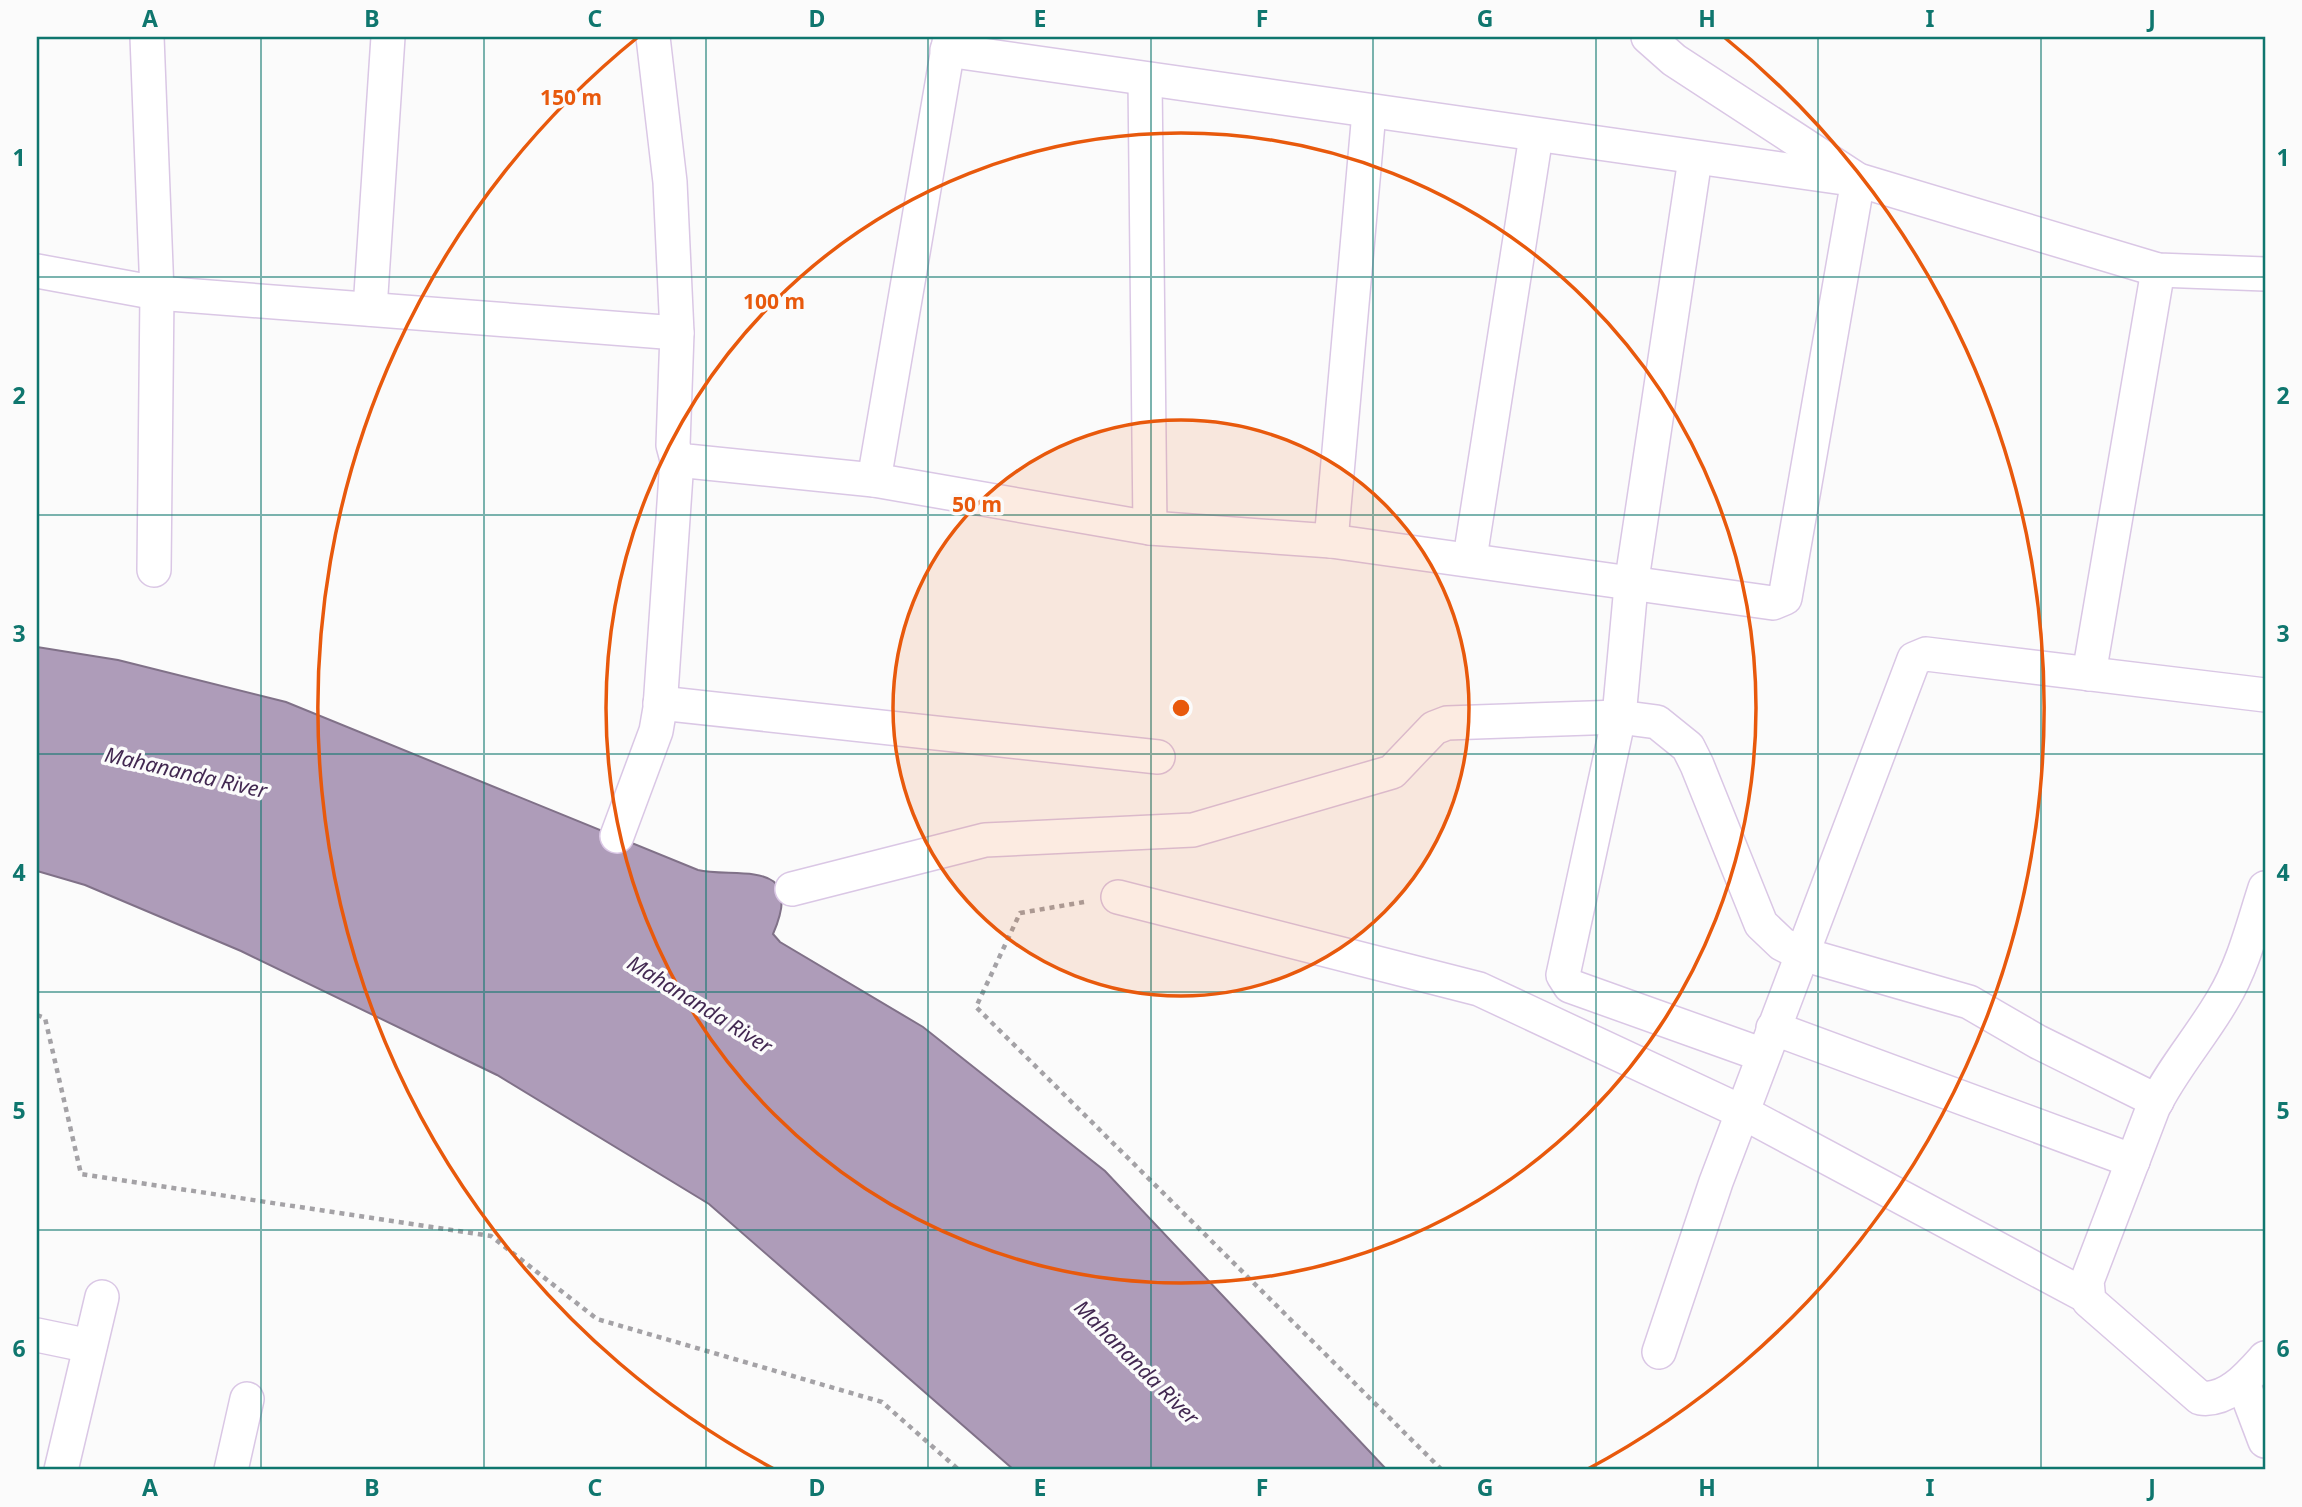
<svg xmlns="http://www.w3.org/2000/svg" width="2302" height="1507" viewBox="0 0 2302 1507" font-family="'Noto Sans',sans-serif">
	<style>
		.water { fill: #ae9cb9; stroke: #807188; stroke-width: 2 }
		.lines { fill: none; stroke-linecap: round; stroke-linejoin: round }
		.street-casing { stroke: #dac7e5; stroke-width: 36 }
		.path { stroke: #a4a2a6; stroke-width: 4.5; stroke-dasharray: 5 5; stroke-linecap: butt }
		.street { stroke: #fff; stroke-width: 33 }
		.grid { fill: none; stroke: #0f766e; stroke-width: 2; stroke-opacity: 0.55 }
		.ring { fill: none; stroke: #e8590c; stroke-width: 3.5 }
		.labels { text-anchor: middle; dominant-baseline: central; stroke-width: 7; stroke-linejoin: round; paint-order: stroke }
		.water-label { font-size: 21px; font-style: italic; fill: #422851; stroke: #fbfbfb }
		.centre { fill: #e8590c; stroke: #fbfbfb; stroke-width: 3.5 }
		.ring-label { font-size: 21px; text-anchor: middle; font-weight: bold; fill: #e8590c; stroke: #fbfbfb; stroke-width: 7; stroke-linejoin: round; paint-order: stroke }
		.neatline { fill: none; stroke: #0f766e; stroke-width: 2.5 }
		.grid-label { font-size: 23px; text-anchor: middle; font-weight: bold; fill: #0f766e }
	</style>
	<rect width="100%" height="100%" fill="#fbfbfb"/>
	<path class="water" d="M37,647L118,660L286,702L698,870C735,879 807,856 773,934L780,942L923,1027L1105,1171L1387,1470H1014L709,1204L497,1075L241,951L85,885L37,871Z"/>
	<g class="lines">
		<defs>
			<g id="street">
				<polyline points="147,37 157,293 154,570"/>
				<polyline points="653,37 670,182 677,333 673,445 677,460 874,480 1150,528 1331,541 1773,603 1785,598 1858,180 947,50"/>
				<polyline points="1648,37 1674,60 1858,180 2158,270 2265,274"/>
				<polyline points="1145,79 1150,528"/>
				<polyline points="1695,159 1631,586 1619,717 1563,975 1570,986 1763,1055"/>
				<polyline points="37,271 157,293 677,333"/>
				<polyline points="370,309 388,37"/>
				<polyline points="874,480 950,37"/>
				<polyline points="1331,541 1369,112"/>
				<polyline points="1470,558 1536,136"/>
				<polyline points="2089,674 2158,270"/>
				<polyline points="660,703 1158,757"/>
				<polyline points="617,836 656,731 660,708 677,460"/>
				<path d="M2265,888C2253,925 2243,966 2223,999C2201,1037 2172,1069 2153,1108L2087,1281L2089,1301L2200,1398C2227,1402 2249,1376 2265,1358"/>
				<polyline points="792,889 985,840 1193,830 1392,772 1434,728 1447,723 1619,717 1657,722 1688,747 1697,765 1761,924 1782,944 1802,954 1969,1002 2038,1042 2157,1101"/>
				<polyline points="1118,897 1479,989 1742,1112 2086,1296"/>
				<polyline points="1773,1028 2133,1161"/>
				<polyline points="37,1335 90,1346"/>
				<polyline points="1659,1352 1716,1182 1914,659 1926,654 2265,695"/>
				<polyline points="2243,1383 2265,1441"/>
				<polyline points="61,1470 102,1297"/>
				<polyline points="231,1470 247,1399"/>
			</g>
		</defs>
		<use href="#street" class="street-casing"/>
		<g class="path">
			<polyline points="1084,902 1020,913 976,1007 1442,1470"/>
			<polyline points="37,1015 45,1018 81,1174 491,1236 597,1319 882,1402 959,1470"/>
		</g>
		<use href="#street" class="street"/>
	</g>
	<path class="grid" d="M261,37V1470M484,37V1470M706,37V1470M928,37V1470M1151,37V1470M1373,37V1470M1596,37V1470M1818,37V1470M2041,37V1470M37,277H2265M37,515H2265M37,754H2265M37,992H2265M37,1230H2265"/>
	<circle cx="1181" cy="708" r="288" fill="#e8590c" fill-opacity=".12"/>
	<g class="ring">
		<circle cx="1181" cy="708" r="288"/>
		<circle cx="1181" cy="708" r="575"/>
		<path d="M776 1470A863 863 0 0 1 638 37M1724 37A863 863 0 0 1 1586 1470"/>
	</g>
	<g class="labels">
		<g class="water-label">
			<text transform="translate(186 772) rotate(13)">Mahananda River</text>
			<text transform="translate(700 1004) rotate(32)">Mahananda River</text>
			<text transform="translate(1137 1362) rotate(45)">Mahananda River</text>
		</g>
	</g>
	<circle cx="1181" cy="708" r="10" class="centre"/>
	<g class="ring-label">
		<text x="571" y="105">150 m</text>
		<text x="774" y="309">100 m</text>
		<text x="977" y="512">50 m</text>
	</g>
	<rect width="2302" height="1507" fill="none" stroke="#fbfbfb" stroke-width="77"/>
	<rect x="38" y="38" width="2226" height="1430" class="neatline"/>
	<g class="grid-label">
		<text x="150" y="27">A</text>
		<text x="372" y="27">B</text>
		<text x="595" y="27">C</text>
		<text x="817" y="27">D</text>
		<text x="1040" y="27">E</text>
		<text x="1262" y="27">F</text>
		<text x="1485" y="27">G</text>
		<text x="1707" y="27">H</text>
		<text x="1930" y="27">I</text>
		<text x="2152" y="27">J</text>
		<text x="19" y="166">1</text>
		<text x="2283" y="166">1</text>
		<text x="19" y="404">2</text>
		<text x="2283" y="404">2</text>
		<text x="19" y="642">3</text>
		<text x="2283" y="642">3</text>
		<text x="19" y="881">4</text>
		<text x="2283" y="881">4</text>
		<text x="19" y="1119">5</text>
		<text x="2283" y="1119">5</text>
		<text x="19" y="1357">6</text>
		<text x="2283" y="1357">6</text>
		<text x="150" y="1496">A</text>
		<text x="372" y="1496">B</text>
		<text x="595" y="1496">C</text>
		<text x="817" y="1496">D</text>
		<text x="1040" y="1496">E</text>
		<text x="1262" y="1496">F</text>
		<text x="1485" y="1496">G</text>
		<text x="1707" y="1496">H</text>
		<text x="1930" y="1496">I</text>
		<text x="2152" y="1496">J</text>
	</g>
</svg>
